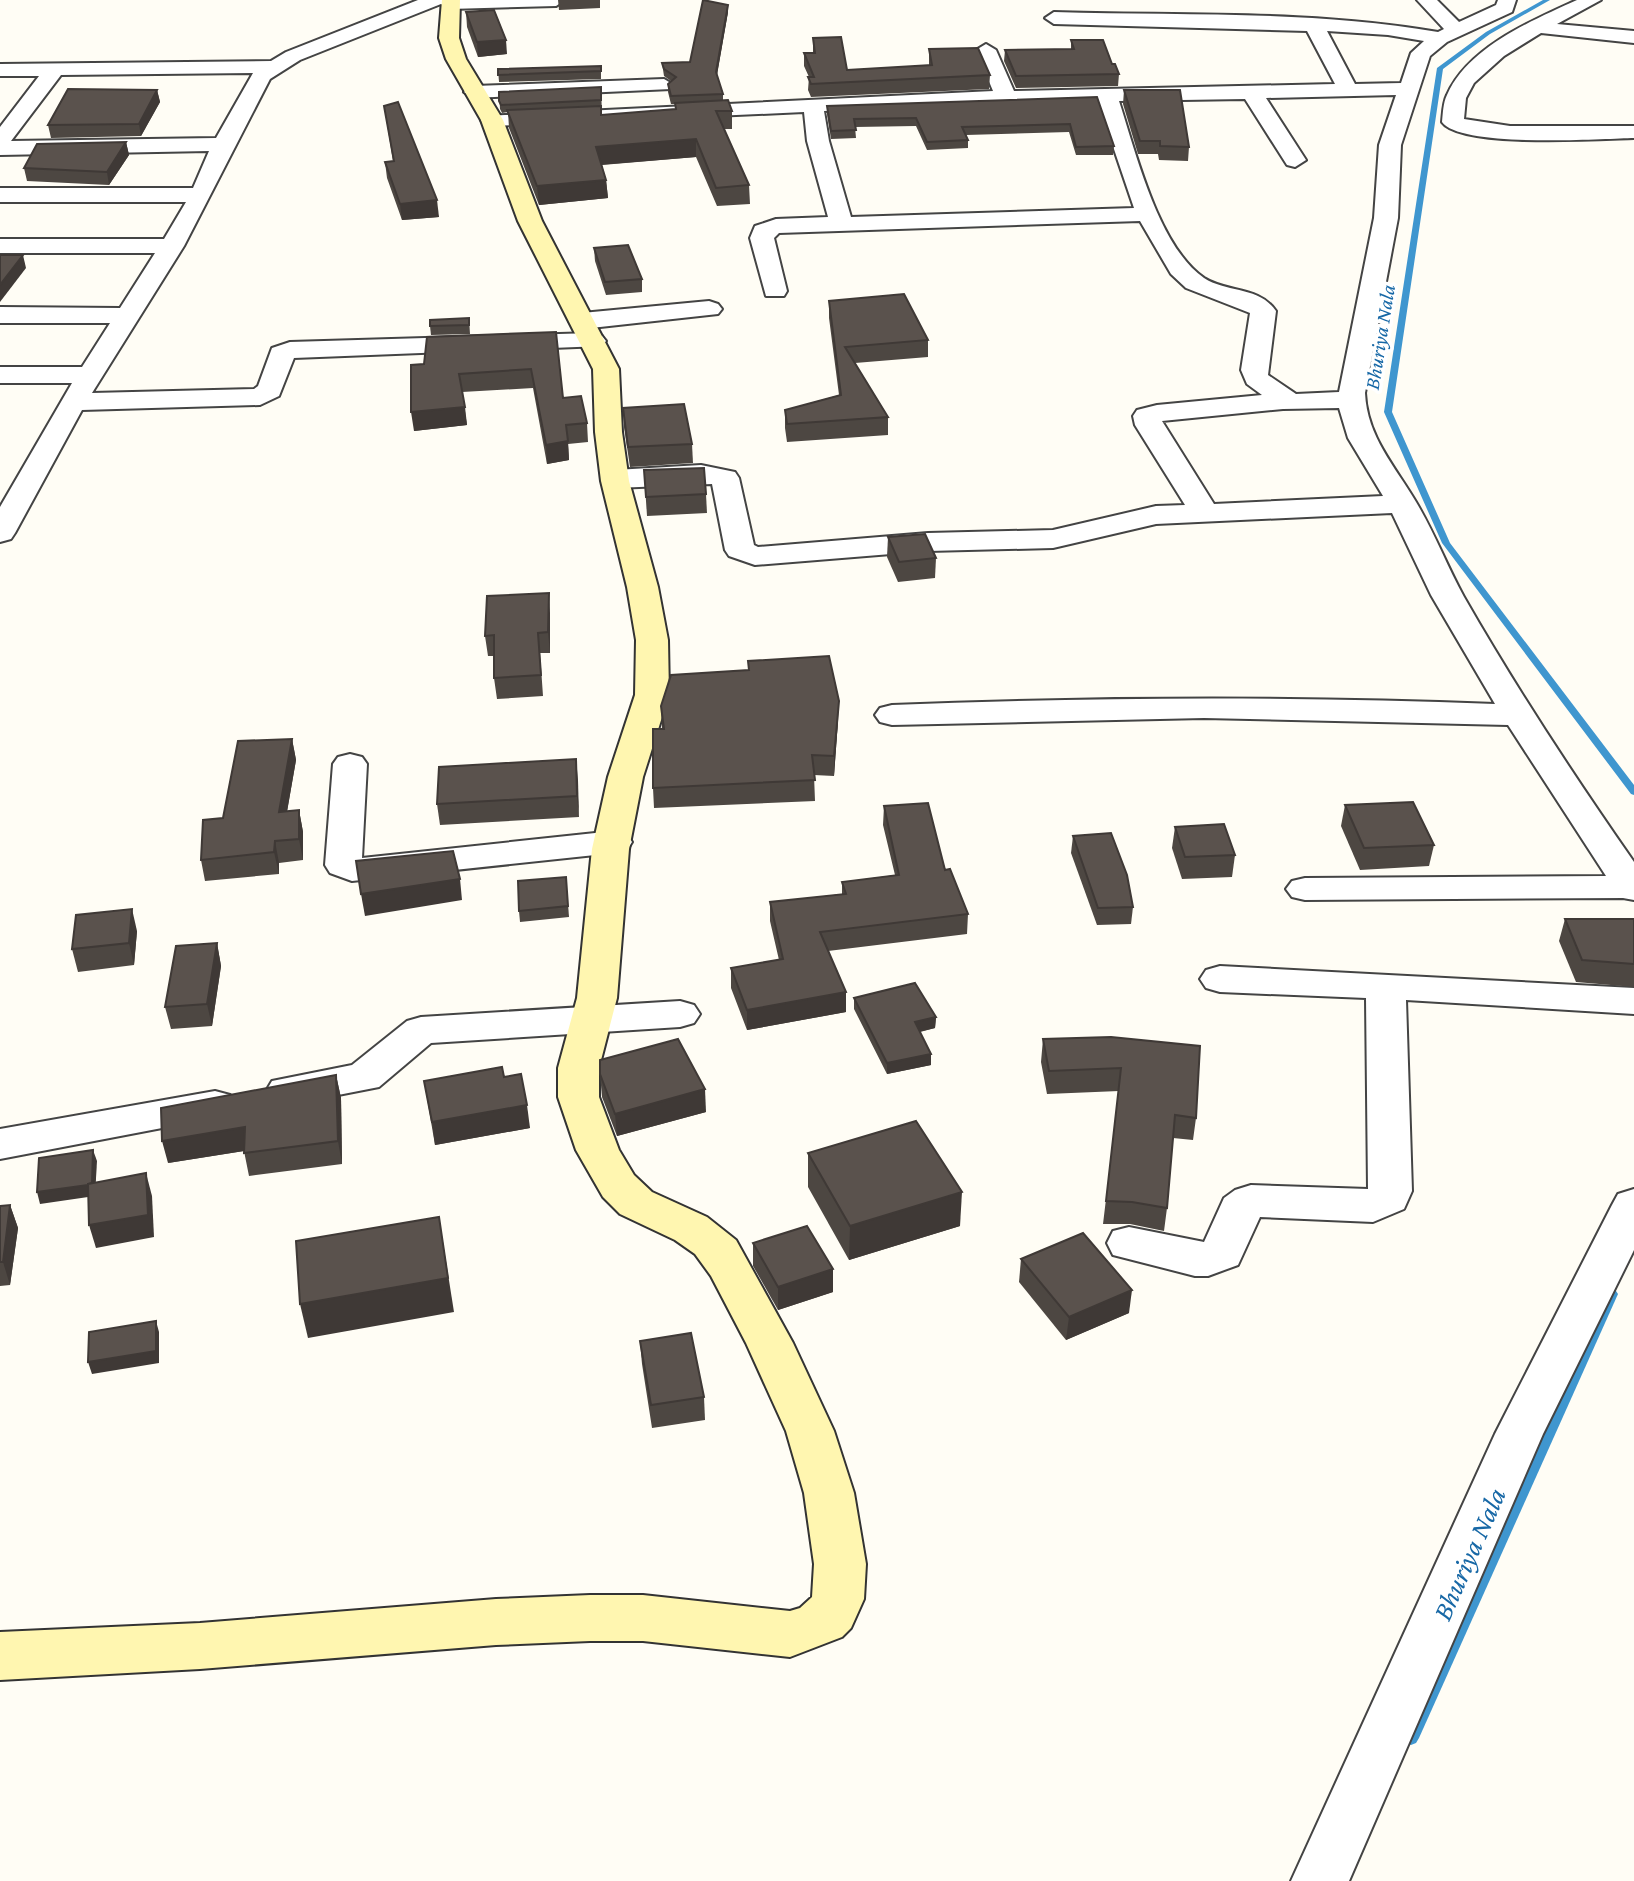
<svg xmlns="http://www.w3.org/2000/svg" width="1634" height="1881" viewBox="0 0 1634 1881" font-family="'Crimson Pro',serif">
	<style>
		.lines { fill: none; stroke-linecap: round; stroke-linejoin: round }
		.stream { fill: #3f96cf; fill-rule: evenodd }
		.street-casing { stroke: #444; stroke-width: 4 }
		.secondary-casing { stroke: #333; stroke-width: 4 }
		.street { fill: #fff; fill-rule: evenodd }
		.secondary { fill: #fff6b0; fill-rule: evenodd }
		.wall { fill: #4d4742 }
		.shaded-wall { fill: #3f3936 }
		.building { fill: #5a524d; stroke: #3f3936; stroke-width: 2 }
		.labels { text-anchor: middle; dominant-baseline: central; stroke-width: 7; stroke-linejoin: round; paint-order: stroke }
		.far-water-label { font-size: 21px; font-style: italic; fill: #1768a6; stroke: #fff }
		.near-water-label { font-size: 28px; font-style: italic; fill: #1768a6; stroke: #fff }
	</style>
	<rect width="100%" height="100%" fill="#fffdf5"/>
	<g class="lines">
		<g class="stream">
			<polygon points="1543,0 1550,0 1490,34 1443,69 1392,412 1450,543 1634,785 1634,795 1631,794 1442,543 1384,412 1437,68 1486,32"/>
			<polygon points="1612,1289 1616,1291 1618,1294 1419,1738 1416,1743 1411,1745 1406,1743 1403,1738 1606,1294 1608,1291"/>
		</g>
		<defs>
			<g id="street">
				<path d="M418,0H565L556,6L450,9L441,4L300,60L270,79L184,246L92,393L254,389L258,386L272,348L290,342L593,333L602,336L606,341L602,346L294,358L279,396L260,405L82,410L15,533L11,539L0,542V507L72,383H0V367H82L110,323H0V307L120,308L155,253H0V239H164L186,202H0V188H193L209,151L0,155V127L39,76H0V64L271,61L286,52ZM253,73L216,138L11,141L61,75Z"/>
				<path d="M1417,0H1437L1459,22L1496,5L1498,0H1516L1512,12L1447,42L1430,56L1401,145L1398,218L1365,393C1367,437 1395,466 1416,502C1434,532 1447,566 1464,597C1516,688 1574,776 1634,862V900L1623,898L1305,900L1292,897L1286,889L1292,881L1305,878L1606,876L1508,725L1204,718L892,725L880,722L875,715L880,708L892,705C1093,697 1294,696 1495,704L1431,595L1392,513L1156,524L1053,548L928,551L755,565L729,556L725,550L712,484L615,488L605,485L601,479L605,473L615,470L701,465L735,472L739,478L754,545L758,547L928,533L1053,530L1156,506L1185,505L1135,425L1133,416L1137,410L1157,405L1262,395L1247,384L1241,370L1250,313L1186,288L1171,274L1140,221L779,233L774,238L787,291L784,296H766L750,238L755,226L776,219L828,217L807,141L804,112L492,126L485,124L481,120L485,116L993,91L976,50L986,44L996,50L1014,91L1335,84L1307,31L1054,24L1045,18L1054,12C1181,16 1312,10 1438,32L1444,29ZM1327,31L1388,35L1424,41L1411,53L1401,83L1355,84ZM1396,95L1379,145L1374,218L1339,392L1296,394L1268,375L1276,311C1259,286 1227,293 1204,278C1158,246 1136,153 1119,101L1245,99L1287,165L1295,167L1306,160L1266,98ZM1098,102L1134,208L851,217L829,141L824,111ZM1283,409L1339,408L1348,438L1383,496L1214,504L1162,421Z"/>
				<path d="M1577,0H1601L1557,24L1634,31V43L1541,33L1504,56L1474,83L1466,98L1464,119L1510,126H1634V138C1600,139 1460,148 1442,122C1443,113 1443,103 1447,95C1468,47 1533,20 1577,0Z"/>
				<polygon points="664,79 674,85 671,89 474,98 464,92 474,86"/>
				<polygon points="709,301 718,304 722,309 718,314 582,329 573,326 569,321 573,316 582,313"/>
				<polygon points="350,754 362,757 367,764 362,858 614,831 627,834 632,842 627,850 614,853 352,881 330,873 325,865 333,764 338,757"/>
				<polygon points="1220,966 1634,988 1634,1014 1406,1000 1412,1191 1404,1209 1373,1222 1260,1217 1238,1265 1208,1276 1195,1276 1113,1255 1107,1243 1113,1231 1129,1227 1204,1242 1224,1198 1235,1190 1251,1185 1368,1189 1366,998 1220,992 1206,988 1200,979 1206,970"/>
				<polygon points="680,1001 694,1005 700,1014 694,1023 680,1027 431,1043 379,1087 287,1105 272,1101 266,1091 272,1081 352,1065 407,1021 421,1017"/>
				<polygon points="215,1091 230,1095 236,1105 230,1115 0,1159 0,1129"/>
				<polygon points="1634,1189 1634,1250 1543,1434 1349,1881 1291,1881 1495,1434 1612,1205 1618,1194"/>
			</g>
			<polygon id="secondary" points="442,0 460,0 459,38 466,59 503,120 542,221 619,369 622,432 629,481 658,587 668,640 669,695 643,777 629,849 617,998 599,1068 599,1097 619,1150 634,1175 652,1192 707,1217 736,1240 793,1343 834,1431 854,1493 866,1564 864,1599 851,1628 842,1637 790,1657 643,1641 590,1641 496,1645 200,1669 0,1680 0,1632 200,1623 496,1599 590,1595 643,1595 790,1611 800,1608 812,1597 814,1564 804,1493 786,1431 746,1343 711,1276 695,1254 675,1240 620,1214 603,1197 576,1150 558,1097 558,1068 577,998 592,849 608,777 635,695 636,640 627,587 601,481 595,432 593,369 518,221 481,120 446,59 439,38"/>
		</defs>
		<use href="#street" class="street-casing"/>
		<use href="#secondary" class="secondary-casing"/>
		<use href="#street" class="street"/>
		<use href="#secondary" class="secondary"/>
	</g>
	<g class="wall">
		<polygon points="558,0 600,0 600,8 559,10"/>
		<polygon points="728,5 728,12 717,75 723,94 723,100 732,111 732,129 724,129 749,185 750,204 717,206 696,157 602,165 606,180 608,198 539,205 509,128 508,112 502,113 500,109 499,92 601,87 602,115 675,109 675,104 671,104 668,92 668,84 671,81 664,76 662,63 690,62"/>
		<polygon points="466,12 507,54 478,57 467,27"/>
		<polygon points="813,38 847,70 929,65 929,49 990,75 989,89 811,97 808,90 809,77 804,66 804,53 813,53"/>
		<polygon points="1071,40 1112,64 1119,74 1118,86 1016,88 1004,61 1005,50 1071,49"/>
		<polygon points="601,66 601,79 499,82 498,69"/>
		<polygon points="157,90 160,102 141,136 51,138 48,125"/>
		<polygon points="1124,90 1189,147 1188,161 1159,160 1158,154 1138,154 1123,104"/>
		<polygon points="1097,97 1114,146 1113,155 1076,155 1069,132 966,135 968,140 968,148 927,150 916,126 855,127 856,138 831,139 827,114 827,106"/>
		<polygon points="384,106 439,217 402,220 387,178 385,162 393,161"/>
		<polygon points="126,142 129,155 109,185 27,181 24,168"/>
		<polygon points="594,248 642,279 642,292 606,295 595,261"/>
		<polygon points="829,301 928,340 928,357 855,363 888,417 888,435 787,442 785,428 785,410 839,395 829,318"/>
		<polygon points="469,318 470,334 431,335 430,326"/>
		<polygon points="556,332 563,398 587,423 588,442 568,444 569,460 547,464 533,388 462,392 467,425 414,431 424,364"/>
		<polygon points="623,408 692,444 693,463 630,467 624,427"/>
		<polygon points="644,470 706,494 707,513 647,516"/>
		<polygon points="888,537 936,558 935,578 898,582 887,557"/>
		<polygon points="550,613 550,653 540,653 543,696 497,699 494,678 494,656 488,656 485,636"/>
		<polygon points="748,661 838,721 834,776 814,775 815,801 654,808 653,788 662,729 661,706 748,670"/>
		<polygon points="292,739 296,760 287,812 299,810 303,832 303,860 279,863 279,874 205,881 201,860 223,818"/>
		<polygon points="576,759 579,817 440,825 437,804"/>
		<polygon points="1345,805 1434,845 1429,866 1360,870 1341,826"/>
		<polygon points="884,806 945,870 968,914 967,934 828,951 846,992 846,1012 747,1030 731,988 731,968 779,960 770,921 770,902 842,894 842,882 895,875 883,825"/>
		<polygon points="1175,827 1235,855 1232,877 1182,879 1172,848"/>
		<polygon points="1073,836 1133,907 1131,924 1097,925 1071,853"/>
		<polygon points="566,877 569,917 520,922 519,911"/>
		<polygon points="1565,919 1634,919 1634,987 1576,982 1559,941"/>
		<polygon points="137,931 134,965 78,972 72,949"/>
		<polygon points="217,943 221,966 212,1026 171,1029 165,1007"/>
		<polygon points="854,998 936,1017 935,1028 920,1032 931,1065 887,1074 854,1009"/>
		<polygon points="1111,1037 1196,1118 1193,1140 1173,1138 1167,1208 1164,1231 1130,1224 1103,1224 1119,1091 1047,1094 1041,1062 1043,1039"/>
		<polygon points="600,1074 706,1112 617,1136 602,1097"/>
		<polygon points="336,1075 341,1098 342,1164 249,1176 244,1151 168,1163"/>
		<polygon points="504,1077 530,1128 435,1145 424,1081"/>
		<polygon points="808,1153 960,1226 849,1260 808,1187"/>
		<polygon points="10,1205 18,1228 10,1285 0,1286 0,1206"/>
		<polygon points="753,1243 833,1269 833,1292 778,1310 753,1266"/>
		<polygon points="1021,1259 1129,1313 1066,1340 1019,1282"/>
		<polygon points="640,1341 704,1397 705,1420 652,1428 642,1364"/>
	</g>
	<g class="shaded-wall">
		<polygon points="728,5 728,12 716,80 716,72"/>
		<polygon points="506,40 507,54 478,57 477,42"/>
		<polygon points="157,90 160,102 141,136 139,124"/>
		<polygon points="696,139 696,157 598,165 596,147"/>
		<polygon points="126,142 129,155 109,185 107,172"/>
		<polygon points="606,180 608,198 539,205 537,186"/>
		<polygon points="437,200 439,217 402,220 400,204"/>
		<polygon points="23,255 26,268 0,302 0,285"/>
		<polygon points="465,407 467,425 414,431 411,412"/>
		<polygon points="568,441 569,460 547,464 546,445"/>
		<polygon points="549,593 550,613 550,653 548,632"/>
		<polygon points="839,701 838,721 834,776 834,756"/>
		<polygon points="292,739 296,760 283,834 279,812"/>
		<polygon points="576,759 578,780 579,817 577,796"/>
		<polygon points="299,810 303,832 303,860 299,839"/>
		<polygon points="275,841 279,863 279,874 274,852"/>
		<polygon points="460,879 462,900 365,916 361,894"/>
		<polygon points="132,909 137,931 134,965 129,943"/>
		<polygon points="217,943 221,966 212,1026 207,1004"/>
		<polygon points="846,992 846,1012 747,1030 747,1010"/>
		<polygon points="936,1017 935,1028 914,1033 915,1022"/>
		<polygon points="931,1054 931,1065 887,1074 887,1063"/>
		<polygon points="336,1075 341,1098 342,1164 338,1141"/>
		<polygon points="705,1089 706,1112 617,1136 615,1114"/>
		<polygon points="527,1105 530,1128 435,1145 432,1122"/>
		<polygon points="245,1127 250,1150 168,1163 162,1141"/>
		<polygon points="93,1150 97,1161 95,1196 40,1204 37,1192"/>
		<polygon points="146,1173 152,1196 154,1237 96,1248 89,1225"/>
		<polygon points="962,1192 960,1226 849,1260 850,1226"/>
		<polygon points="10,1205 18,1228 10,1285 3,1262"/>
		<polygon points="439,1217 454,1312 308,1338 300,1304"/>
		<polygon points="833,1269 833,1292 778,1310 778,1287"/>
		<polygon points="1132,1290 1129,1313 1066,1340 1069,1317"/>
		<polygon points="156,1321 159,1332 159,1363 92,1374 88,1362"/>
	</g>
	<g class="building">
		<polygon points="703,0 728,5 716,72 723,94 671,96 668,84 676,77 664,69 662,63 690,62"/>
		<polygon points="494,10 506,40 477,42 466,12"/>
		<polygon points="841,37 847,70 932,65 929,49 978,48 990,75 811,84 808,77 814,77 804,53 815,53 813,38"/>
		<polygon points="1071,40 1103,40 1112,64 1115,64 1119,74 1016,76 1005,50 1074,49"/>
		<polygon points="601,66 601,71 498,75 498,69"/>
		<polygon points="601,87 601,100 501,105 499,101 499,92"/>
		<polygon points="68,89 157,90 139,124 48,125"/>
		<polygon points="1124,90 1180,90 1189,147 1160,146 1160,141 1140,141"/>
		<polygon points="1097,97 1114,146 1076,147 1070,124 962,127 968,140 927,142 916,118 854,119 856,130 831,131 827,106"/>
		<polygon points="728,100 732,111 716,111 749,185 716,188 696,139 596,147 606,180 537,186 507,110 601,106 601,115 676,109 675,103"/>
		<polygon points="398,102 437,200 400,204 385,162 394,161 384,106"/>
		<polygon points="126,142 107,172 24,168 37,144"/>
		<polygon points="628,245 642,279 605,282 594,248"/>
		<polygon points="0,255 23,255 0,285"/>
		<polygon points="904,294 928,340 845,347 888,417 787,424 785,410 841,395 829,301"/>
		<polygon points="469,318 469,325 430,326 430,320"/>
		<polygon points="556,332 563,398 581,396 587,423 566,425 568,441 546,445 531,369 459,374 465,407 411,412 411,365 424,364 427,337"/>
		<polygon points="684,404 692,444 628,447 623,408"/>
		<polygon points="704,468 706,494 646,497 644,470"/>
		<polygon points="925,534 936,558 899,562 888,537"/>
		<polygon points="549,593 548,632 538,633 541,675 494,678 494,635 485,636 487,596"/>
		<polygon points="829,656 839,701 834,756 812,755 815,780 653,788 653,729 664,729 661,706 671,675 749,670 748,661"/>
		<polygon points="292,739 279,812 299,810 299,839 275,841 274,852 201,860 203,820 223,818 238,741"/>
		<polygon points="576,759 577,796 437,804 439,767"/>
		<polygon points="1413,802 1434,845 1364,848 1345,805"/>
		<polygon points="928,803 945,870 950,869 968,914 820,932 846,992 747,1010 731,968 783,959 770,902 846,894 842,882 899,875 884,806"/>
		<polygon points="1224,824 1235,855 1185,857 1175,827"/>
		<polygon points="1111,833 1127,875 1133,907 1098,908 1073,836"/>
		<polygon points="453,851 460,879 361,894 356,861"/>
		<polygon points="566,877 568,906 519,911 518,881"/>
		<polygon points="132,909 129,943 72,949 76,915"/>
		<polygon points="1565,919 1634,919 1634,964 1582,960"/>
		<polygon points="217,943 207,1004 165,1007 176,946"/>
		<polygon points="915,983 936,1017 915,1022 931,1054 887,1063 854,998"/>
		<polygon points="1111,1037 1200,1046 1196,1118 1175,1115 1167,1208 1132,1202 1106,1201 1121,1068 1049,1071 1043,1039"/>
		<polygon points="678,1039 705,1089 615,1114 600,1074 600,1060"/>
		<polygon points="502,1067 504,1077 521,1074 527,1105 432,1122 424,1081"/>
		<polygon points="336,1075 338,1141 244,1153 245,1127 162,1141 161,1108"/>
		<polygon points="916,1121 962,1192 850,1226 808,1153"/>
		<polygon points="93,1150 92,1183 88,1184 88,1185 37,1192 39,1158"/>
		<polygon points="146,1173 148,1215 89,1225 88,1184"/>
		<polygon points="10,1205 3,1262 0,1262 0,1206"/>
		<polygon points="439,1217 448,1278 300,1304 296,1241"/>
		<polygon points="807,1226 833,1269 778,1287 753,1243"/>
		<polygon points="1083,1233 1132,1290 1069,1317 1021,1259"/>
		<polygon points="156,1321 156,1351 88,1362 89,1332"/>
		<polygon points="691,1333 704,1397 651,1405 640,1341"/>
	</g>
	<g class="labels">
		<g class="far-water-label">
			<text transform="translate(1380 337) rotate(-81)">Bhuriya Nala</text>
		</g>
		<g class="near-water-label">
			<text transform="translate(1469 1554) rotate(-66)">Bhuriya Nala</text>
		</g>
	</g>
</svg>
